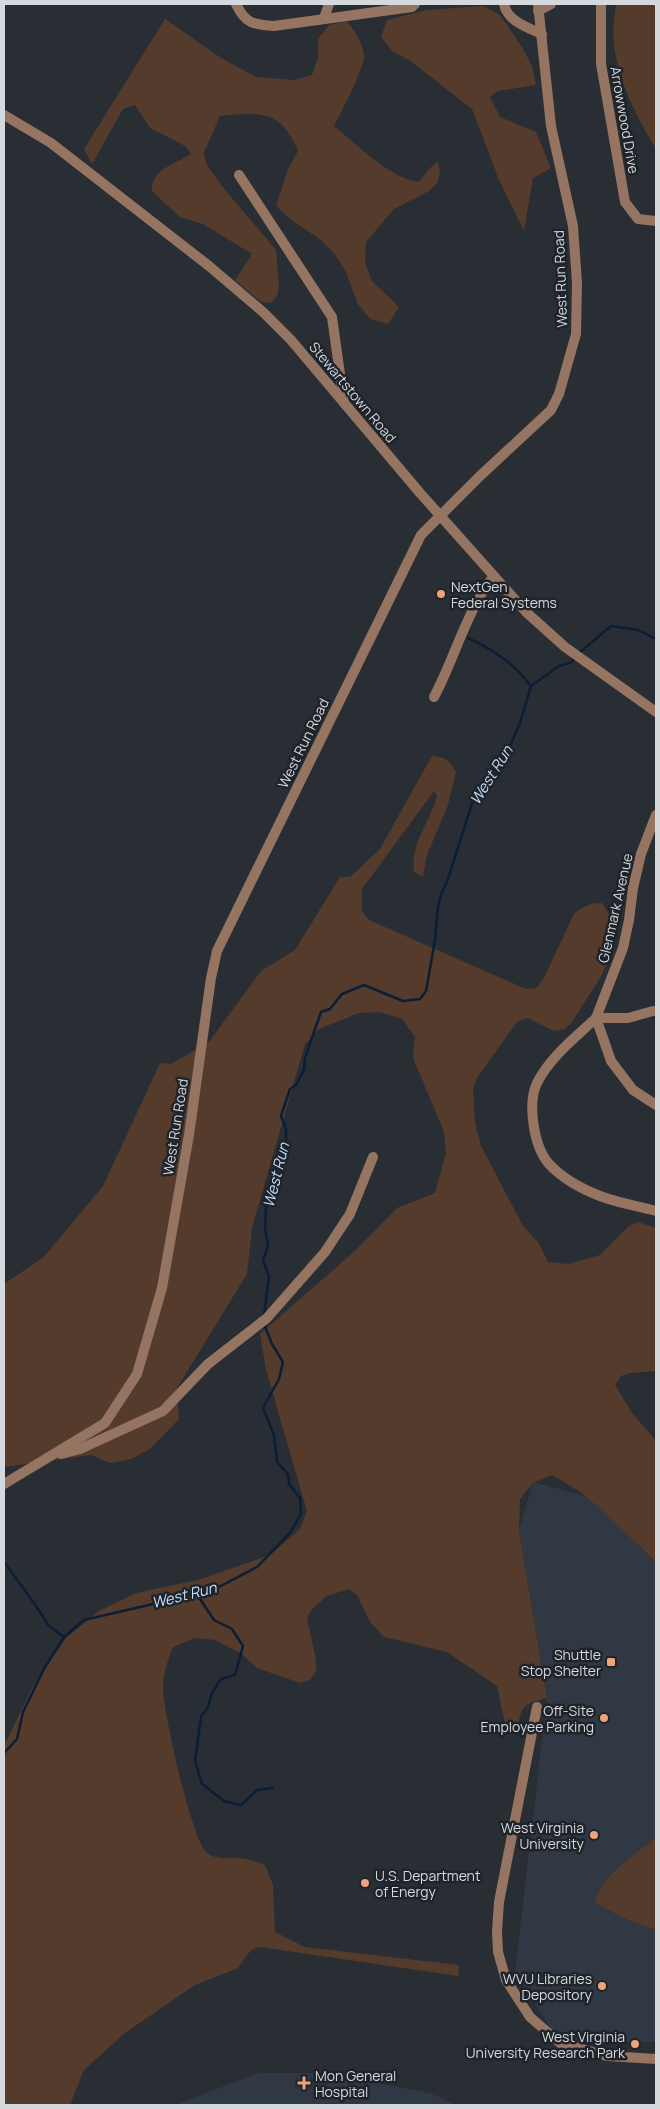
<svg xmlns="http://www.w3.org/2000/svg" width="660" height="2109" viewBox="0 0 660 2109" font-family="Manrope,sans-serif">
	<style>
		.built { fill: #2f3843 }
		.green { fill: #553b2c }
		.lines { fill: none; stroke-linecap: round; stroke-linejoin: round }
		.stream { stroke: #0b1e35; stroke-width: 2.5 }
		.minor { stroke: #957461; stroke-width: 10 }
		.poi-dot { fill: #efa378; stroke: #1f242a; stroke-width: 2 }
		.labels { text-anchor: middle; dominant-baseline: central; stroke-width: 5; stroke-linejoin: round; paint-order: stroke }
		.street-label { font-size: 14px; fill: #d5d8dc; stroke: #1f242a }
		.poi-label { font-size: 14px; fill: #d5d8dc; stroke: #1f242a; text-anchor: end }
		.water-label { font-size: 15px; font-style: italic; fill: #c6ddfb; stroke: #1f242a }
	</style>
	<rect width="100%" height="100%" fill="#292e34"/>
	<g class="built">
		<polygon points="533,1482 603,1501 656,1551 656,2042 560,2043 515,1972 547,1698 519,1531"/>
		<polygon points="258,2073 323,2073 430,2093 456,2105 175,2105"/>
	</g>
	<g class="green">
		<path d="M616,4H656V149C637,117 617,80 614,42C612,30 615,16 616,4Z"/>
		<polygon points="483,6 500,15 522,47 532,66 536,85 498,91 490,97 500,117 536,132 551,168 533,178 524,231 499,180 472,109 409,60 392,51 381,37 387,20 427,10"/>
		<path d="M165,19L221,58L256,77L294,80L312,75L318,57V39L329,25L347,21C355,32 363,42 364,57C364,68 341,113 334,126C356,144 391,179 419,182L431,167L438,162L440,174L437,183L429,191L394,209L366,242L365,263L372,281L399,307L388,324L370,319L358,304L345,270L334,253L321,240L290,219L276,206L288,169L298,151C281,109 260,112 220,116L204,153L206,164L225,190L276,250L279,286L277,296L271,303L261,302L235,280L252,254L203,224L180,217L152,191C151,169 176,164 191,154L185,146L150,128L135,105L123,109L92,164L84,149Z"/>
		<path d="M432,756C445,757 450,760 456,772L448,805L427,855L423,877L414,872C410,844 430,822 437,796L434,791L362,889V911L369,920L526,989L536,988L543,980L574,914C584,906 590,903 602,903L613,921L610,954L602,975L572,1022L565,1029L554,1031L527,1018L517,1022L477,1078L473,1089L475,1123L481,1146L523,1226L538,1242L548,1262L569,1264L600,1255L629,1226L638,1222L656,1228V1371L630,1373L621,1376L615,1385L632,1413L656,1441V1562L602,1510L579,1491L552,1475L533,1483L520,1499L519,1531L547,1698C521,1705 522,1705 517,1731L507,1733L497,1686L447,1652L384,1637L370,1622L357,1595L349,1589L327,1596L312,1609L307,1618L316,1660V1671L310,1680L300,1683L257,1668L242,1654L215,1640L195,1638L173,1647C168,1660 163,1673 163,1687C163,1712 191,1836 206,1852C216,1862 235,1856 247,1859C253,1861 259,1863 265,1865L273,1885L275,1932L305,1947L459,1965L458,1976L260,1947L251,1950L238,1968L195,1985L125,2033L84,2070L70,2105H4V1746L32,1688L66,1638L99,1611L136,1593L198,1580L270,1555L300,1529L307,1511L266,1370L260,1334L356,1250L397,1208L435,1193L446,1153L444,1132L413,1058L415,1037L402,1019L380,1012L359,1013L319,1029L305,1044L252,1228L247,1274L177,1388L179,1419L150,1449L131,1459L110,1463L91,1455L4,1467V1284L44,1257L103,1186L160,1063L171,1064L209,1042L261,971L295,950L340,877H350L380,849Z"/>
		<path d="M656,1838V1930L621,1917L595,1902C600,1876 636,1854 656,1838Z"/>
	</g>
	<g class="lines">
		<g class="stream">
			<path d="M468,638C493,649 514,664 530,685"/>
			<polyline points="579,653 611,626 638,630 656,639"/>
			<polyline points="264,1316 269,1276 263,1261 268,1245 265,1228 266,1207 270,1184 286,1147 286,1129 281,1116 290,1089 296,1085 304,1070 305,1058 321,1012 330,1009 342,994 364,985 403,1001 420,999 426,991 435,940 438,907 441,894 447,882 474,797 490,772 508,751 520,723 531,686 559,666 570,663 576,657"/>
			<polyline points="4,1562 34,1603 49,1626 64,1637"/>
			<polyline points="196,1593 214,1620 232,1629 243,1646 235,1675 221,1679 212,1693 208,1707 201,1717 195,1761 202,1784 224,1801 241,1805 257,1790 273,1788"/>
			<polyline points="4,1753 17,1739 23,1712 45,1667 64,1637 84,1620 166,1601 221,1586 257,1567 289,1534 301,1514 300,1498 289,1484 288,1474 277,1462 274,1435 263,1408 279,1379 283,1362 272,1344 264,1324"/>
		</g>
		<g class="minor">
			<path d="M236,4C245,23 253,25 274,26L412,7L415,4"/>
			<path d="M504,4C507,21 528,28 542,34"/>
			<polyline points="601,4 601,64 625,202 638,219 656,221"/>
			<polyline points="538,11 551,4"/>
			<polyline points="324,18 329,4"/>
			<polyline points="4,115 51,143 209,266 263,312 291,340 420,493 526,612 565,647 656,712"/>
			<polyline points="239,175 332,317 344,403"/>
			<path d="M434,697C454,660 468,607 494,576"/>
			<polyline points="656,815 641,854 633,888 629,920 623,948 596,1018 611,1061 633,1090 656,1105"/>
			<path d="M653,1011L628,1018H596C575,1038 550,1057 537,1083C527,1104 534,1147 549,1164C562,1178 582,1189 600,1196C618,1203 638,1206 656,1211"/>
			<polyline points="61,1454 80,1449 163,1411 208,1364 267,1318 325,1252 350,1214 373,1157"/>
			<polyline points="4,1484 105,1423 137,1374 162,1288 189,1135 211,978 217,951 421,535 480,476 551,410 559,394 576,334 577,283 573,226 551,126 538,4"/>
			<polyline points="537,1707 499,1902 497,1931 498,1952 506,1980 530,2017 560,2043 607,2056 656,2059"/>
		</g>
	</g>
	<g class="poi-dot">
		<circle cx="441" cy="594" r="5"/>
		<rect x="606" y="1657" width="10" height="10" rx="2.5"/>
		<circle cx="604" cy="1718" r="5"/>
		<circle cx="594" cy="1835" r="5"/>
		<circle cx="365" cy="1883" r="5"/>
		<circle cx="602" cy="1986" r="5"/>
		<circle cx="635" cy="2044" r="5"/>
		<path d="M301.5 2075.5h5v5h5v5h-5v5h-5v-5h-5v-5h5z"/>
	</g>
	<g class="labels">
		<g class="street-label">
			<text transform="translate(625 120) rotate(80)">Arrowwood Drive</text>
			<text transform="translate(560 279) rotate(-92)">West Run Road</text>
			<text transform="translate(353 392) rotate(50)">Stewartstown Road</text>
			<text transform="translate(303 743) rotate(-64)">West Run Road</text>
			<text transform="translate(615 908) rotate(-77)">Glenmark Avenue</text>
			<text transform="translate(175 1127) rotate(-81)">West Run Road</text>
		</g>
		<g class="poi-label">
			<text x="451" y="586" text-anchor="start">NextGen<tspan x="451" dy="16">Federal Systems</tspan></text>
			<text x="601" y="1654">Shuttle<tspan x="601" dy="16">Stop Shelter</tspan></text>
			<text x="594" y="1710">Off-Site<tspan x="594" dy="16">Employee Parking</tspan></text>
			<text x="584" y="1827">West Virginia<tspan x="584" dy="16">University</tspan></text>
			<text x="375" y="1875" text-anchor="start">U.S. Department<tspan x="375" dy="16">of Energy</tspan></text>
			<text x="592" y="1978">WVU Libraries<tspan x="592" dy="16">Depository</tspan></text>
			<text x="625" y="2036">West Virginia<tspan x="625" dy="16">University Research Park</tspan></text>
			<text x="315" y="2075" text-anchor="start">Mon General<tspan x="315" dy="16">Hospital</tspan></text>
		</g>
		<g class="water-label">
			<text transform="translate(491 775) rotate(-58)">West Run</text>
			<text transform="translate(276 1175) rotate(-76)">West Run</text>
			<text transform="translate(184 1595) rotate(-14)">West Run</text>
		</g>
	</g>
	<rect width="660" height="2109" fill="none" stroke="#d5d8dc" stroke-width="10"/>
</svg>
